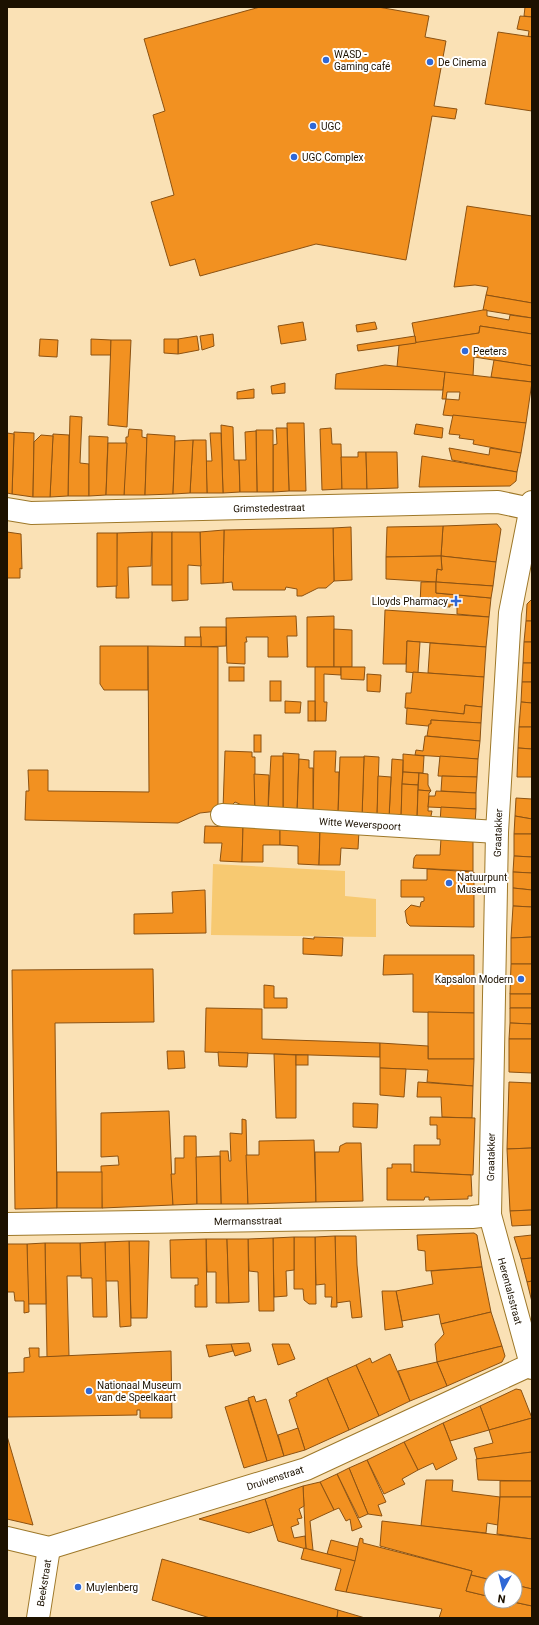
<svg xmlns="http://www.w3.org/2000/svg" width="539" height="1625" viewBox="0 0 539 1625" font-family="Roboto,sans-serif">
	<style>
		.green { fill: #f7c971 }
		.building { fill: #f29121; stroke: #8c5212; fill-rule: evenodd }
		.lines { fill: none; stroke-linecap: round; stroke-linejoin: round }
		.minor-casing { stroke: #9e7829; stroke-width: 24 }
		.tertiary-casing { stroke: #9e7829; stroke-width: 24 }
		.minor { stroke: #fff; stroke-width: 22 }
		.tertiary { stroke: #fff; stroke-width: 22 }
		.poi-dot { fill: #3068d6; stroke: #fff; stroke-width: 1.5 }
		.labels { text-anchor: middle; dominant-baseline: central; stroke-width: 4; stroke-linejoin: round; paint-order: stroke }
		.poi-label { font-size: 10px; fill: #1c1100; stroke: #fff; text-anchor: start }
		.street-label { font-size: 10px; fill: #1c1100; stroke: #fff }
	</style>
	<rect width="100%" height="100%" fill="#fae1b5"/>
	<polygon class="green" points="213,864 345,871 345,896 376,899 376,937 211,935"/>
	<g class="building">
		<polygon points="260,7 378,7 429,16 425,37 446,41 434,106 457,109 455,119 432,116 406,260 316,244 200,276 195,259 170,266 151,202 174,195 153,115 165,111 144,39"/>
		<polygon points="525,7 532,7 532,17 524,16"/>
		<polygon points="520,16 532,17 532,37 528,37 529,31 517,29"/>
		<polygon points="498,32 532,37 532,111 485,104"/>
		<polygon points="467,206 532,216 532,303 486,295 488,287 475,285 454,287"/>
		<polygon points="486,295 532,303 532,318 483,310"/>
		<polygon points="483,310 487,310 487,316 509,320 510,315 532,318 532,334 480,326 479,333 416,343 412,323"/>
		<polygon points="303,322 306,340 281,344 278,326"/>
		<polygon points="375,322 377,329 357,332 356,325"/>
		<polygon points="480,326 532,334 532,366 474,357 473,376 397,367 399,345 479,333"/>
		<polygon points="213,334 214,346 202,350 200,336"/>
		<polygon points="197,336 199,350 178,354 178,339"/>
		<polygon points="415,336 416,343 358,351 357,345"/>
		<polygon points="40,339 58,340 57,357 39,356"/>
		<polygon points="91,339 111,340 111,355 91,355"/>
		<polygon points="164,339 178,339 178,354 164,353"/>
		<polygon points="111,340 131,340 127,427 108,425"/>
		<polygon points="494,360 532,366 532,382 491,377"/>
		<polygon points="385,365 445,372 443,390 335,389 336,374"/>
		<path d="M445,372L532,382L526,423L443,415L446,399H442ZM447,392H460L459,400L446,399Z"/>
		<polygon points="285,383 285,393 272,394 271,386"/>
		<polygon points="254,389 254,398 237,399 237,392"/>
		<polygon points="453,415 526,423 521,453 473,444 474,440 459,438 460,435 449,434"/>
		<polygon points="70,416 82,417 80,463 89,464 89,496 68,496"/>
		<polygon points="287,423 304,423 306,491 289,491"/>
		<polygon points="416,424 443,428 442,438 414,434"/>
		<polygon points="221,425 233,427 234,460 239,460 240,492 223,493"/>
		<polygon points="276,428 287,428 289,491 273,492 273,445 277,444"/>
		<polygon points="331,428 332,444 341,444 342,489 322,490 320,429"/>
		<polygon points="129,429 142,430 142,437 147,438 145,495 124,495 126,437 128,437"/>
		<polygon points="256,430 273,430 273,492 257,492"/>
		<polygon points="256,431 257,492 240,492 239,460 246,460 245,432"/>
		<polygon points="14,432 34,433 33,497 12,494"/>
		<polygon points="7,433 14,434 12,494 7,493"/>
		<polygon points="210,433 221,433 223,493 207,493 206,461 212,461"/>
		<polygon points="53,434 69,435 68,496 50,497"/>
		<polygon points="147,434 175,436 173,494 145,495"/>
		<polygon points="41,435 53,436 50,497 33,497 34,442"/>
		<polygon points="89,436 108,437 106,495 89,496"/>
		<polygon points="193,440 206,440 207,493 190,493"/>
		<polygon points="193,440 190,493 173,494 175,441"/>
		<polygon points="108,443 127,443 124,495 106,495"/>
		<polygon points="449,448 489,455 490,448 521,453 517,472 452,460"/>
		<polygon points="358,452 366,452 367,489 342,489 341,457 358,457"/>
		<polygon points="366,452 397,452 398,488 367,489"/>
		<polygon points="422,456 517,472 516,481 510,486 419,487"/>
		<polygon points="497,524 501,529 496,562 441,556 443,526"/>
		<polygon points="443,526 441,556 386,557 387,527"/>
		<polygon points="351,527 352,580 334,581 333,528"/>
		<polygon points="333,528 334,581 326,588 318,588 302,596 297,596 297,589 286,587 285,590 233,590 232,582 223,583 224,530"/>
		<polygon points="224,530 223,583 201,584 200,532"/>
		<polygon points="7,532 21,534 22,569 20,568 20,578 7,578"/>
		<rect x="152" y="532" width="20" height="53"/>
		<polygon points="152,532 151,566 128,567 129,598 116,598 117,533"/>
		<polygon points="172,532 200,532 201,566 188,565 188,600 172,601"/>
		<polygon points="97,533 117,533 117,586 97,587"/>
		<polygon points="441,556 496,562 493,586 436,582 437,569 442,570"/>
		<polygon points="441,556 442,570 437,569 436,582 386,579 386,557"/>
		<polygon points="421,582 436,582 436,593 491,598 489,617 457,614 457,605 450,605 450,607 420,605"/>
		<polygon points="436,582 493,586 491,598 436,593"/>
		<polygon points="532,599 532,621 526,621 527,604"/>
		<polygon points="385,610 489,617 486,647 407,641 406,664 383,664"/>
		<polygon points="296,616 297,636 287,636 288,657 268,657 268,637 246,637 247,642 245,642 245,664 227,663 226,618"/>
		<polygon points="334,616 334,667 307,667 307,617"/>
		<polygon points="526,621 532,621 532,642 524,642"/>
		<polygon points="200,627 226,627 226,646 201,647"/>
		<polygon points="334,629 352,630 352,667 334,667"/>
		<rect x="185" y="637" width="16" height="10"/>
		<polygon points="407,641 420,642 418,673 406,672"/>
		<polygon points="524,642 532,642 532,663 523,663"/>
		<polygon points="430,643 486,647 484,677 428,673"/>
		<polygon points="100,646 148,646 148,690 104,690 100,684"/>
		<polygon points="148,646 218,647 218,811 200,813 178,823 25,820 26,791 29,791 28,770 48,770 48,791 149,792"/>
		<polygon points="523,663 532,663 532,682 522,682"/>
		<rect x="229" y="667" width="15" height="14"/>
		<polygon points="315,667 341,667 341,675 324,674 324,702 327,702 326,721 315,721"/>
		<polygon points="341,667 365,667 364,680 341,679"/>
		<polygon points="413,672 484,677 482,707 465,705 464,714 405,708 406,693 411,693"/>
		<polygon points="367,674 381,675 380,692 367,691"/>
		<rect x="270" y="681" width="11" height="20"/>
		<polygon points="522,682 532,682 532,703 521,702"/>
		<polygon points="285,701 301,702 300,713 285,713"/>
		<rect x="308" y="701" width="7" height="20"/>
		<polygon points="521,702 532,703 532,727 519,727"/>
		<polygon points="465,705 482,707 481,723 431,720 431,724 428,726 406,724 407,708 464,714"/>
		<polygon points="431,720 481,723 480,741 427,736 429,724 431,724"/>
		<polygon points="519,727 532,727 532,749 518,748"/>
		<rect x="254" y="735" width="7" height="17"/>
		<polygon points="425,736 480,741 478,759 415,755 416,750 423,751"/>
		<polygon points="518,748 532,749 532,777 517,777"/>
		<polygon points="225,751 252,752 252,757 255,757 255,811 235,802 233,804 232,809 223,809"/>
		<polygon points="314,751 336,751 335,772 339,772 338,816 313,814"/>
		<polygon points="283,753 299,754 297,813 283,812"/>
		<polygon points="403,754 424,756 423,773 403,772"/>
		<polygon points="271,756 283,756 283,812 268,811"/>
		<polygon points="364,756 379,757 377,818 362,817"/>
		<polygon points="440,756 478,759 477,777 438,776"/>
		<polygon points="340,757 364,757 362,817 338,816"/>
		<polygon points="299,759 309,760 309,768 313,768 313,814 297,813"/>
		<polygon points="392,759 403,760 401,819 389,818"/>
		<polygon points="403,772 419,773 418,785 402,784"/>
		<polygon points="419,773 428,774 428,785 431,791 418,790"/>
		<polygon points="254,774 269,775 268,811 255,811"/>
		<polygon points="378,776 391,777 389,818 377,818"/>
		<polygon points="442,776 477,777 476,793 441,791"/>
		<polygon points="402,784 418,785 417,820 401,819"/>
		<polygon points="418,790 431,791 429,793 428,811 432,811 430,821 417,820"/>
		<polygon points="436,791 476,793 476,809 428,807 429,796 435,796"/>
		<polygon points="516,798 532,799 532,819 515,816"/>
		<polygon points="441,807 476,809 475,825 440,823"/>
		<polygon points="515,816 532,819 532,834 514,834"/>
		<polygon points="205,826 243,827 242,862 220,861 222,843 204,843"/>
		<polygon points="243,827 280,828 280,845 263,845 263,862 242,862"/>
		<polygon points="280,828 320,830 319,865 298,864 298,846 280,845"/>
		<polygon points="320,830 359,831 358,849 341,848 340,865 319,865"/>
		<polygon points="514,834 532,834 532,857 514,856"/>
		<polygon points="441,838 473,840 473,871 413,868 414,858 416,855 440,855"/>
		<polygon points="514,856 532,857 532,873 513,872"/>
		<polygon points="427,869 474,872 474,927 410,926 407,923 405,911 411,905 420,907 421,902 424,901 424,897 401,897 401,880 427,880"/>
		<polygon points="513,872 532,873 532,890 513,888"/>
		<polygon points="513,888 532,890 532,907 513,906"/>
		<polygon points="205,890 206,933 134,934 134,914 173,913 172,892"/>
		<polygon points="513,906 532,907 532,937 511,938"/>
		<polygon points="314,937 343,938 342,956 303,954 303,938 314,939"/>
		<polygon points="532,937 532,964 511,964 511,938"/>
		<polygon points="384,955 474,955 474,1013 413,1012 413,974 383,975"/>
		<polygon points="511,964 532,964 532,994 510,994"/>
		<polygon points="153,969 154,1022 55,1023 57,1208 15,1209 12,970"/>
		<polygon points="264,985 274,986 274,998 287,998 287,1008 264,1008"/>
		<rect x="510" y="994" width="22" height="14"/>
		<polygon points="206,1008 262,1009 262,1039 380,1043 380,1057 205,1052"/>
		<polygon points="510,1008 532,1008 532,1024 510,1023"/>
		<polygon points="428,1012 474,1013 474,1059 428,1059"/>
		<polygon points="510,1023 532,1024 532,1039 509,1039"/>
		<polygon points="509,1039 532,1039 532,1073 509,1072"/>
		<polygon points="380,1043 428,1046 428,1059 474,1059 473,1086 427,1082 428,1070 380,1068"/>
		<polygon points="167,1051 184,1051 185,1068 168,1069"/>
		<polygon points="218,1052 248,1053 247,1067 219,1066"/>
		<polygon points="274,1054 296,1055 296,1118 276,1118"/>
		<rect x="296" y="1055" width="12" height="10"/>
		<polygon points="380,1068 406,1069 404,1097 380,1095"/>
		<polygon points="418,1082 473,1086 472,1118 442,1117 441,1097 417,1097"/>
		<polygon points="509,1082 532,1083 532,1148 507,1149"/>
		<polygon points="353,1103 378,1104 377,1128 353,1127"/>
		<polygon points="169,1111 173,1205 102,1208 101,1166 119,1165 118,1156 101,1157 101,1113"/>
		<polygon points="430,1117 475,1118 473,1175 414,1172 414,1145 440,1145 440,1139 437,1139 437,1125 430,1125"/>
		<polygon points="242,1119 246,1120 248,1204 221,1204 220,1151 228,1151 229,1161 231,1161 230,1133 242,1134"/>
		<polygon points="184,1136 196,1136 197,1204 173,1205 171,1174 175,1174 175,1158 184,1158"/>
		<polygon points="314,1140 316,1202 248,1204 246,1155 259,1155 259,1141"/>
		<polygon points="346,1143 361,1143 363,1201 316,1202 315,1152 339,1152 340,1146"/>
		<polygon points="532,1148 532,1210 510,1211 507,1149"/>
		<polygon points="220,1156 221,1204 197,1204 196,1157"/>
		<polygon points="392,1164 411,1164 411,1172 471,1175 472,1196 468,1196 468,1199 429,1200 429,1197 425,1197 424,1200 387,1200 387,1168 392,1168"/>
		<rect x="57" y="1172" width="45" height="36"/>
		<polygon points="532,1210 532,1225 512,1226 510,1211"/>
		<polygon points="474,1233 477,1235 482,1267 426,1271 425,1251 418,1250 417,1235"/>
		<polygon points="532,1235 532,1258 521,1259 514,1237"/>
		<polygon points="335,1236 356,1236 357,1265 362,1317 352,1318 350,1301 336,1303"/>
		<polygon points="335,1236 337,1307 331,1307 332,1297 325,1297 325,1284 316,1285 315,1237"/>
		<polygon points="294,1237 315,1237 316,1304 309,1304 304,1300 303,1289 294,1289"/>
		<polygon points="294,1237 294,1270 286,1271 287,1296 274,1297 273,1238"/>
		<polygon points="273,1238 274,1311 259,1311 258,1272 249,1271 248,1239"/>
		<polygon points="206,1239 227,1239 229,1303 216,1303 216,1272 207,1272"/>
		<polygon points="206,1239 207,1307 195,1307 195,1285 198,1285 198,1278 171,1278 170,1240"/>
		<polygon points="227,1239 248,1239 249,1302 229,1303"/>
		<polygon points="129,1241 149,1241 147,1318 131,1318"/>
		<polygon points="129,1241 131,1326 120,1327 118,1281 105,1281 105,1242"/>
		<polygon points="105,1242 107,1317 93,1317 92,1278 81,1278 80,1243"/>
		<polygon points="45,1243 80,1243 81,1276 67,1276 69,1356 47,1357"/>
		<polygon points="45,1243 46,1304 28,1304 27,1244"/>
		<polygon points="7,1244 27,1244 29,1312 24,1313 24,1301 15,1301 14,1292 7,1292"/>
		<polygon points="532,1258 532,1281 527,1282 521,1259"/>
		<polygon points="482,1267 491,1312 441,1324 439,1314 402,1321 396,1291 433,1284 431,1271"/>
		<polygon points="532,1281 532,1302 527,1282"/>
		<polygon points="382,1291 396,1291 403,1327 385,1330"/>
		<polygon points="491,1312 502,1346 437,1362 435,1344 444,1334 441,1324"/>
		<polygon points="249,1343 251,1351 235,1356 231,1344"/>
		<polygon points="231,1344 233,1351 209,1357 206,1345"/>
		<polygon points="272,1344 289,1344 295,1359 278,1365"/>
		<polygon points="502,1346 505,1356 502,1362 447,1386 437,1362"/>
		<polygon points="29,1348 39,1348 39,1357 171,1351 172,1418 140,1418 140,1410 137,1410 137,1415 7,1417 7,1373 24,1372 24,1358 30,1357"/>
		<polygon points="390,1354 410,1401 379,1416 356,1365 370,1358 372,1363"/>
		<polygon points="437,1362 447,1386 410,1401 398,1371"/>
		<polygon points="356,1365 379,1416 349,1430 327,1378"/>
		<polygon points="327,1378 349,1430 305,1450 289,1400 297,1396 296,1393"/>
		<polygon points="516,1389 521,1390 532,1418 489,1430 480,1406"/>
		<polygon points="254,1396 256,1402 266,1399 284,1456 267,1461 248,1398"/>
		<polygon points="248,1400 267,1461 244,1468 225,1407"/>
		<polygon points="480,1406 489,1430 450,1441 443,1423"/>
		<polygon points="532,1418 532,1452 477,1459 474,1448 493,1443 489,1430"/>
		<polygon points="443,1423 457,1459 436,1470 433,1463 418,1470 404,1442"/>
		<polygon points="298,1428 305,1450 284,1456 278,1435"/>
		<polygon points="7,1436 33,1525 7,1519"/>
		<polygon points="404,1442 418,1470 402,1479 405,1484 384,1494 367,1460"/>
		<polygon points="532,1452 532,1481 478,1480 476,1459"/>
		<polygon points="367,1460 386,1502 378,1505 382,1516 368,1514 349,1468"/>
		<polygon points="349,1468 368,1514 359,1518 337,1474"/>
		<polygon points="337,1474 362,1527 352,1531 350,1519 346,1521 339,1508 334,1510 320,1482"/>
		<polygon points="426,1480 453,1480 452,1491 500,1497 498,1525 487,1523 486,1533 421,1526"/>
		<rect x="500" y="1481" width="32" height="16"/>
		<polygon points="320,1482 334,1510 310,1521 313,1550 306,1549 303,1486"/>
		<polygon points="303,1486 304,1506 299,1509 302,1518 297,1519 299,1524 291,1527 294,1538 305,1536 306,1549 278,1541 265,1499"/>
		<polygon points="500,1497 532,1497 532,1539 497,1534"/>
		<polygon points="265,1499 273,1525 249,1533 199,1519"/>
		<polygon points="382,1521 532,1539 532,1589 515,1585 515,1577 491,1577 491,1580 471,1575 472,1571 380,1546"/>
		<polygon points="360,1538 363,1539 363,1543 472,1571 466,1591 491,1597 491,1601 509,1601 532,1606 532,1618 439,1618 442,1609 346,1592"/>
		<polygon points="331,1540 358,1547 355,1561 327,1554"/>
		<polygon points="304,1548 355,1561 346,1592 335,1590 341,1569 301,1559"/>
		<polygon points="162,1559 338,1610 337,1618 210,1618 152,1600"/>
		<polygon points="471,1575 491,1580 491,1597 466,1591"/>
		<polygon points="515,1585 532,1589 532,1606 509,1601 515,1601"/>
		<polygon points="338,1610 365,1618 337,1618"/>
	</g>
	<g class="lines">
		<defs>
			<g id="minor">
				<polyline points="7,509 31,513 498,502 531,509"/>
				<polyline points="222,815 497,832"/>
				<polyline points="7,1224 472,1217 490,1215"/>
				<polyline points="7,1538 49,1548 306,1469 530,1365"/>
				<polyline points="38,1618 49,1548"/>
			</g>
			<polyline id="tertiary" points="532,502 510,613 497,832 490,1215 532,1368"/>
		</defs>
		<use href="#minor" class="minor-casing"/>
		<use href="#tertiary" class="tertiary-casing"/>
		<use href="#minor" class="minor"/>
		<use href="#tertiary" class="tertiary"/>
	</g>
	<g class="poi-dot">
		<circle cx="326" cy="60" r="4"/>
		<circle cx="430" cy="62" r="4"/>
		<circle cx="313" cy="126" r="4"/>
		<circle cx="294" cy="157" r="4"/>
		<circle cx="465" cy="351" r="4"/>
		<path d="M454 595h4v4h4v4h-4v4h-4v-4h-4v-4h4z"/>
		<circle cx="449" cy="883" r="4"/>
		<circle cx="521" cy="979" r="4"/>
		<circle cx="89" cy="1391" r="4"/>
		<circle cx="78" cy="1587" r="4"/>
	</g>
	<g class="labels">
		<g class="poi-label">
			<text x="334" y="54">WASD -<tspan x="334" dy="12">Gaming café</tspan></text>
			<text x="438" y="62">De Cinema</text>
			<text x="321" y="126">UGC</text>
			<text x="302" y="157">UGC Complex</text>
			<text x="473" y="351">Peeters</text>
			<text x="448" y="601" text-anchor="end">Lloyds Pharmacy</text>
			<text x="457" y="877">Natuurpunt<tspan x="457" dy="12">Museum</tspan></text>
			<text x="513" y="979" text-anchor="end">Kapsalon Modern</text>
			<text x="97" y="1385">Nationaal Museum<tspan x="97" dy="12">van de Speelkaart</tspan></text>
			<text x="86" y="1587">Muylenberg</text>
		</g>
		<g class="street-label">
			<text transform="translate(269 508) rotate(-1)">Grimstedestraat</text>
			<text transform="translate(360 824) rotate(4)">Witte Weverspoort</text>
			<text transform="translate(498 833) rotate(-88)">Graatakker</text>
			<text transform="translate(491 1157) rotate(-89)">Graatakker</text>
			<text transform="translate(248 1221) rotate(-1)">Mermansstraat</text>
			<text transform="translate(510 1291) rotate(75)">Herentalsstraat</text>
			<text transform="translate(275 1478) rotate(-18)">Druivenstraat</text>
			<text transform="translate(44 1583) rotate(-81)">Beekstraat</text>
		</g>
	</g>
	<rect width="539" height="1625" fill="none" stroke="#1c1100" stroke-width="16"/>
	<g transform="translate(503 1589) rotate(188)"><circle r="19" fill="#ffffff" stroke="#a4a099"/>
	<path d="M0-3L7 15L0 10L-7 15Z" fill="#3068d6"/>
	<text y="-6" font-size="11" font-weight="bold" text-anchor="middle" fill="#1c1100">N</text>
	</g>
</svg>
